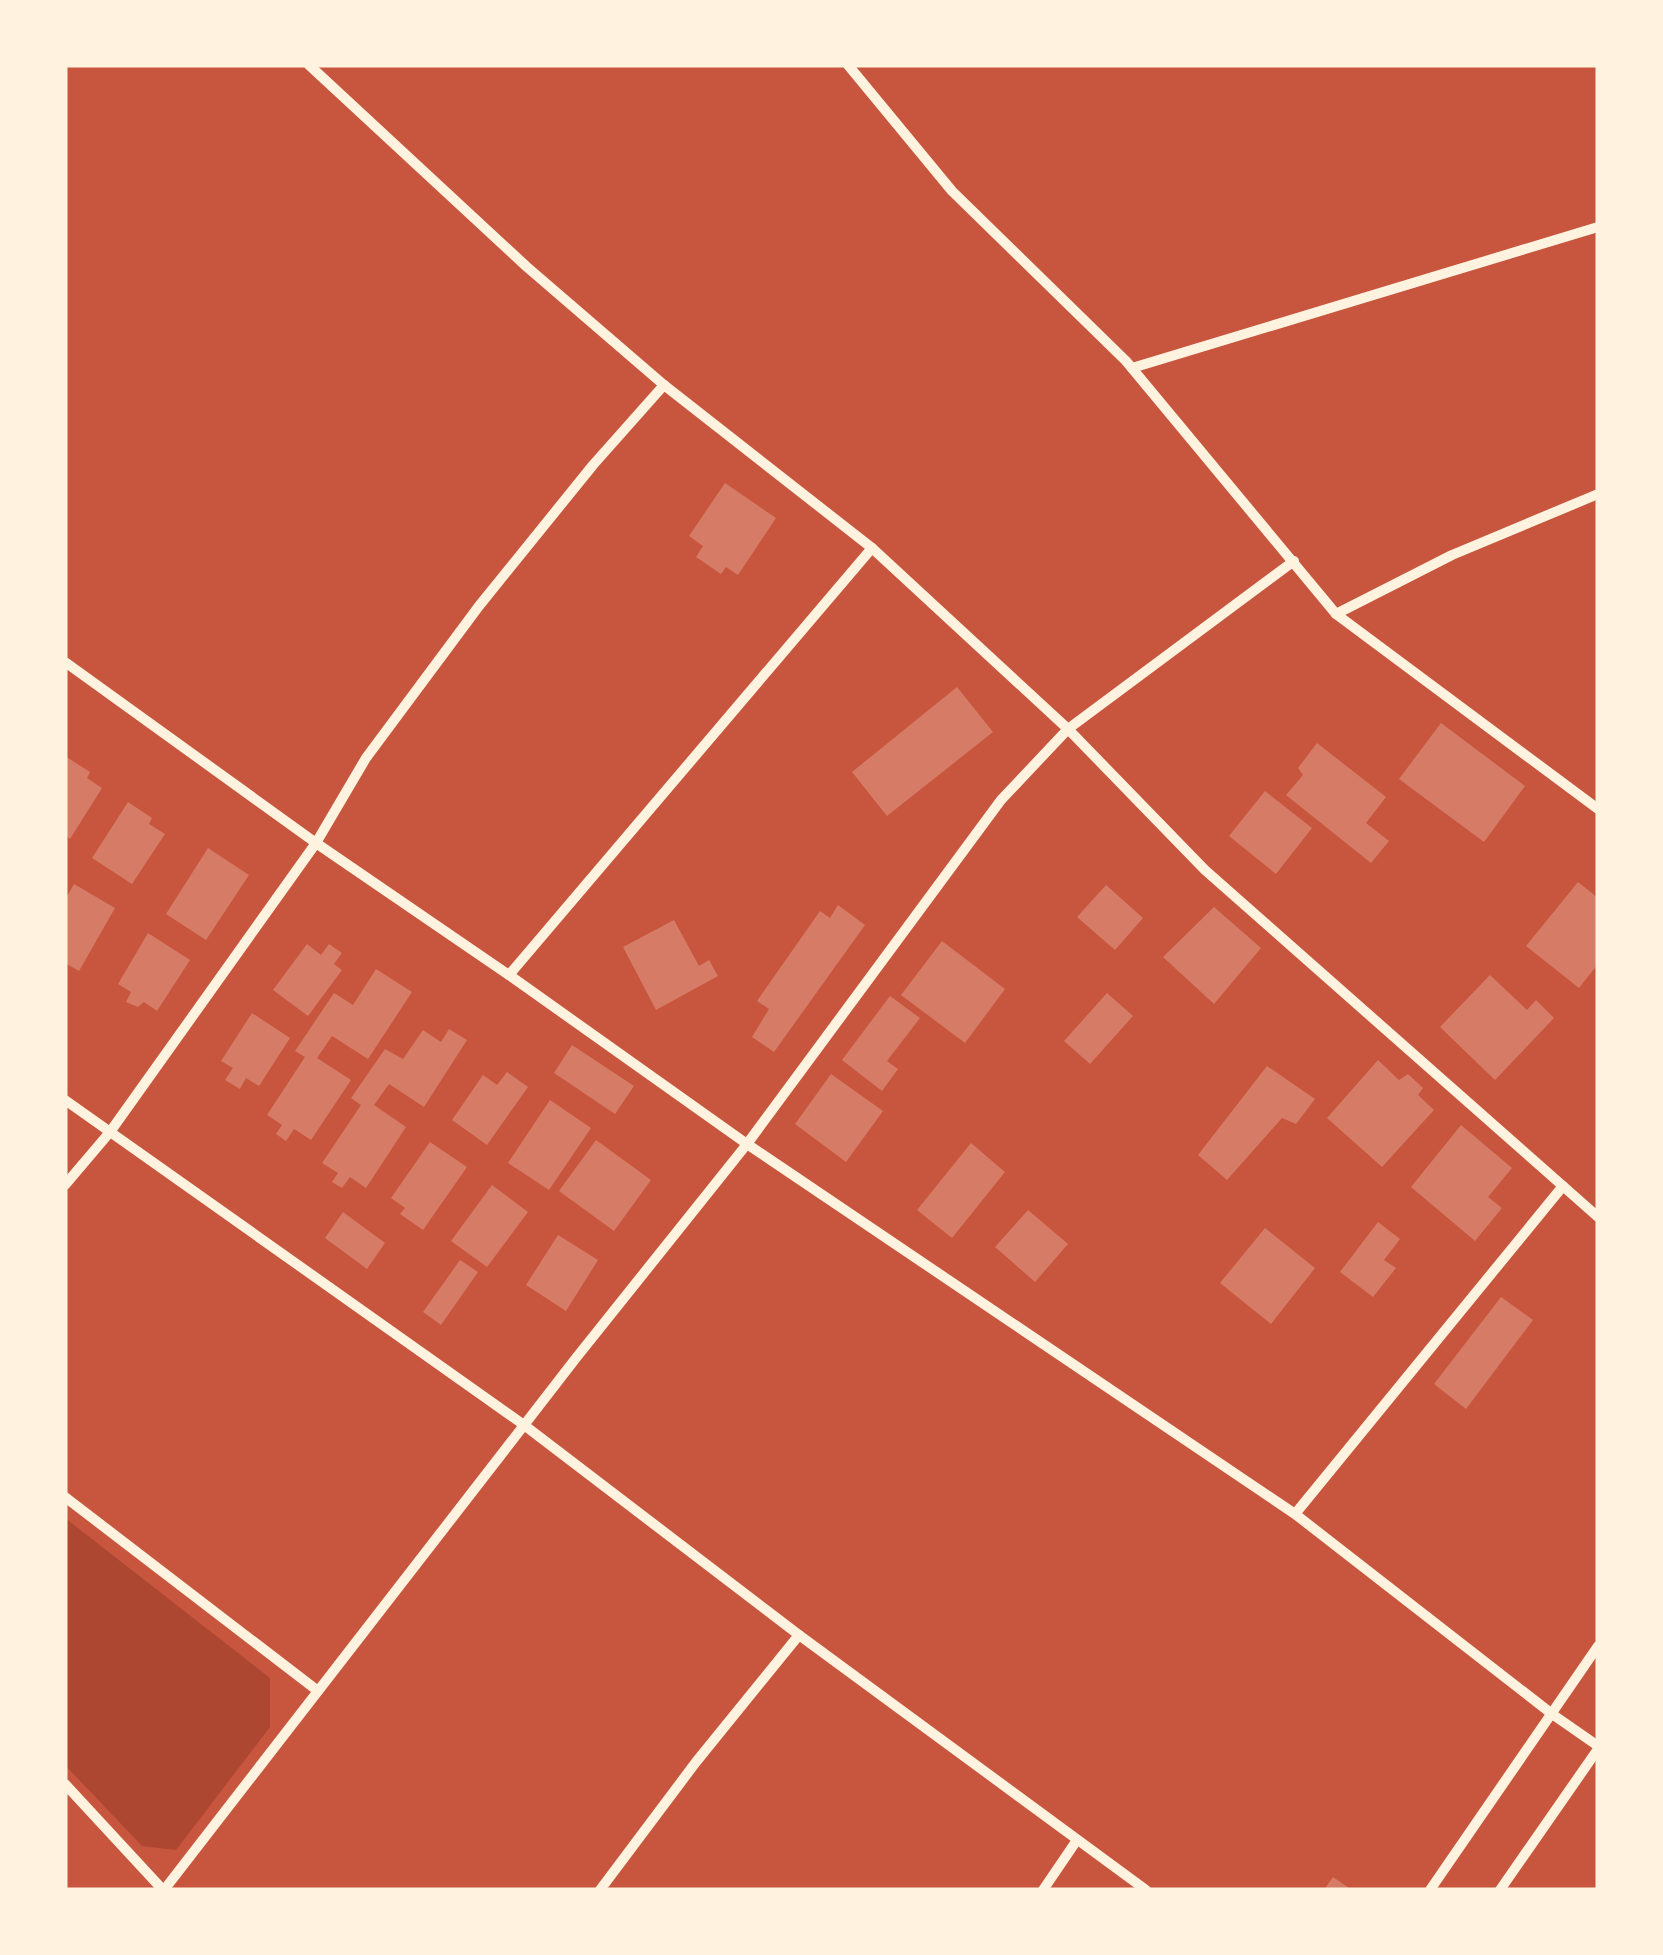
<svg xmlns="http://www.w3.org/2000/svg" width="1663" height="1955" viewBox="0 0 1663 1955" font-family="'Work Sans',sans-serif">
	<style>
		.green { fill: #ae4732 }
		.building { fill: #d67c66 }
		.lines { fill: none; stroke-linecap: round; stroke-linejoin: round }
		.minor { stroke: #fff3e0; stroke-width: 10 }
	</style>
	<rect width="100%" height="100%" fill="#c8553d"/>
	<polygon class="green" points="65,1518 270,1678 270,1727 176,1850 142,1846 65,1765"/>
	<g class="building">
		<polygon points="725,483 776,518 738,575 726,567 721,574 696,557 703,546 689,536"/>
		<polygon points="957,687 993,732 887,816 852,772"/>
		<polygon points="1441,723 1525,786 1484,842 1399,779"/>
		<polygon points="1317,743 1386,797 1366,823 1389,841 1371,863 1286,795 1303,775 1298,768"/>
		<polygon points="65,756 90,772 87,778 102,788 70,839 65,835"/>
		<polygon points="1265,791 1312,828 1276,874 1229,836"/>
		<polygon points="128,802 152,818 149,824 165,834 132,884 92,858"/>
		<polygon points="208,848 249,875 206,940 166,914"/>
		<polygon points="1578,882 1598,898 1598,964 1579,988 1526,946"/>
		<polygon points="74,884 115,908 79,971 65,963 65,900"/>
		<polygon points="1106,885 1143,918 1115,950 1077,917"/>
		<polygon points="838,905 865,925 774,1052 752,1037 769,1009 757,1001 820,911 830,918"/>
		<polygon points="1214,907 1261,948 1214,1004 1163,957"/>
		<polygon points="674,920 699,966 709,960 718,976 656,1010 623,947"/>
		<polygon points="148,933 190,960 157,1011 144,1002 138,1007 126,1002 131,992 118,984"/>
		<polygon points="942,941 1005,989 965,1043 901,995"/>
		<polygon points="307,944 321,955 329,944 342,953 334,964 342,970 308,1016 273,990"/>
		<polygon points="376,969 412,992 368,1059 332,1036 317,1058 351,1080 311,1140 294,1129 286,1141 276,1134 282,1125 267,1115 305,1057 295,1051 334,993 353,1005"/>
		<polygon points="1490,975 1527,1010 1536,1000 1554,1018 1495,1080 1440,1027"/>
		<polygon points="1107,993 1133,1016 1090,1064 1064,1041"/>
		<polygon points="890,996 920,1018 887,1061 898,1069 882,1091 842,1060"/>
		<polygon points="252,1013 290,1038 259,1086 246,1078 240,1089 225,1080 233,1068 221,1061"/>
		<polygon points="449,1029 467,1040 424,1107 389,1084 374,1105 406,1127 366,1188 350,1177 342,1188 332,1182 338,1173 322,1163 361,1105 351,1098 385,1049 403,1059 423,1030 441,1042"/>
		<polygon points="572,1045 634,1086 615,1114 554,1073"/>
		<polygon points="1378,1060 1399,1080 1408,1074 1423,1088 1418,1095 1434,1110 1382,1167 1327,1118"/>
		<polygon points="1267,1066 1315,1099 1296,1124 1282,1118 1227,1180 1198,1155"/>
		<polygon points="507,1072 528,1087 487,1145 452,1120 483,1075 497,1085"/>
		<polygon points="831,1074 883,1111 846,1162 795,1124"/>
		<polygon points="550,1100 591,1128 549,1190 508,1163"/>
		<polygon points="1461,1125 1512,1168 1488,1197 1502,1208 1475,1241 1411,1187"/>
		<polygon points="596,1140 651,1180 614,1231 559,1191"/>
		<polygon points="430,1142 467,1167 423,1230 400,1214 405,1208 391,1198"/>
		<polygon points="971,1143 1005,1172 952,1238 917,1210"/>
		<polygon points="492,1185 528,1212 487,1267 451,1241"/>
		<polygon points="1028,1210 1068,1244 1035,1282 995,1247"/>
		<polygon points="343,1212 385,1243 367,1269 325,1238"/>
		<polygon points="1378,1222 1400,1239 1384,1260 1396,1268 1373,1297 1340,1272"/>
		<polygon points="1265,1228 1315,1268 1271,1324 1220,1283"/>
		<polygon points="558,1235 598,1260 566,1311 526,1285"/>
		<polygon points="460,1260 478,1272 441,1325 423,1312"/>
		<polygon points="1501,1297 1533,1320 1466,1409 1434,1384"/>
		<polygon points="1333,1877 1352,1890 1324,1890"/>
	</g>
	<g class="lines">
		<g class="minor">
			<polyline points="309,65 527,267 664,385 872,548 1068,729 1205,870 1598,1217"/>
			<polyline points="848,65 952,191 1126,361 1336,614 1598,809"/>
			<polyline points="1132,368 1598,227"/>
			<polyline points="1336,614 1452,555 1598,494"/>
			<polyline points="65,662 316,843 509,975 747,1144 1295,1514 1552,1714 1598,1746"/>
			<polyline points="509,975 872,548"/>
			<polyline points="65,1100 524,1425 799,1635 1146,1890"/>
			<polyline points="65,1185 110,1132 316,843 366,758 479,606 593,465 664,385"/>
			<polyline points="65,1497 318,1691"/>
			<polyline points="1295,1514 1563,1186"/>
			<polyline points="65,1784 163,1890"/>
			<polyline points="164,1890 576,1358 747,1144 1001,800 1068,729 1294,561"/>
			<polyline points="600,1890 696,1762 799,1635"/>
			<polyline points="1043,1890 1077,1840"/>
			<polyline points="1430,1890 1598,1646"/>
			<polyline points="1500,1890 1598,1749"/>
		</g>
	</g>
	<rect width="1663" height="1955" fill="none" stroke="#fff3e0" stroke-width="135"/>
</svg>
